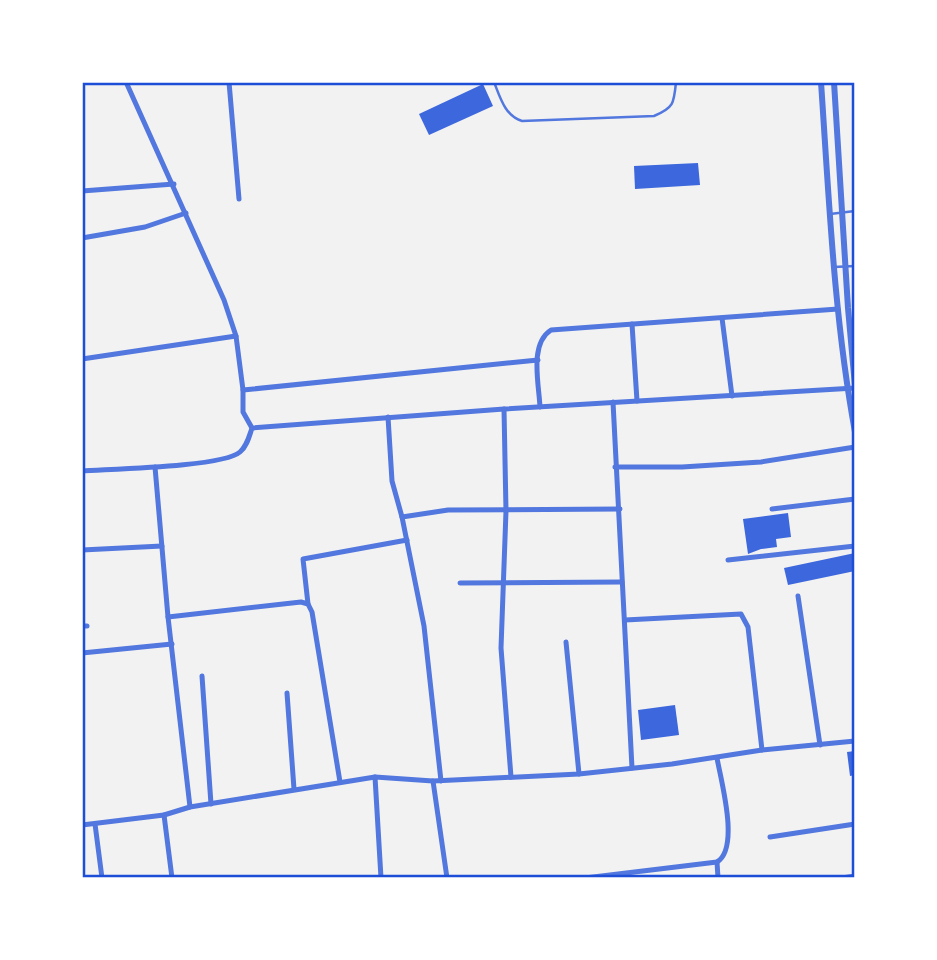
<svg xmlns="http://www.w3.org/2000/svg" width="937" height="960" viewBox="0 0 937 960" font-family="Quicksand,sans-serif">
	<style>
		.building { fill: #3d67dc }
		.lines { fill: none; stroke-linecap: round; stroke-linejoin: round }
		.service { stroke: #5277de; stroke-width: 2.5 }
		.minor { stroke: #5277de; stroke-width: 5 }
		.tertiary { stroke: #5277de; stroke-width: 6 }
		.neatline { fill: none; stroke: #1d4ed8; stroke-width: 2.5 }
	</style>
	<rect width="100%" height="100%" fill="#f2f2f2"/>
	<g class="building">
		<polygon points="483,84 493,106 429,135 419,114"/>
		<polygon points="698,163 700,185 635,189 634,166"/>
		<polygon points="788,513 791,537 776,539 777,547 761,549 748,554 743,519"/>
		<polygon points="855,553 855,571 788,585 784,568"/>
		<polygon points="675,705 679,735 641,740 638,710"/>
		<polygon points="855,751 855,775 850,776 847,752"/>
	</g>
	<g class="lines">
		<g class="service">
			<path d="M494,82C500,97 505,116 522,121L654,116C674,108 674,103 676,82"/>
			<polyline points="830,214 855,211"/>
			<polyline points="834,267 855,266"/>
		</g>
		<g class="minor">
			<polyline points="126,82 224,300 236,336 243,390 243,412 252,428 504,409 855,388"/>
			<polyline points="229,82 239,199"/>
			<polyline points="82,191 174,184"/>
			<polyline points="82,238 145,227 186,213"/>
			<polyline points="722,318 732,396"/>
			<polyline points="632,324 637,401"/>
			<polyline points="82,359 236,336"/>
			<polyline points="243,390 538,360"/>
			<polyline points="613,402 632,768"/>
			<path d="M540,407C539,384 529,344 551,330L838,309"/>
			<polyline points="504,409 506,511 501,648 511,777"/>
			<polyline points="388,417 392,481 402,517 424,626 441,781"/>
			<polyline points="155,467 168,617 190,807"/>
			<polyline points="615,467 682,467 761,462 855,447"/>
			<path d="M82,471C110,469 223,467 240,452C247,446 249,437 252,428"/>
			<polyline points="772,509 855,499"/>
			<polyline points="402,517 448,510 620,509"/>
			<polyline points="82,550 162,546"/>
			<polyline points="728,560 855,546"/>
			<polyline points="460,583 622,582"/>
			<polyline points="798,596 820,745"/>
			<polyline points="308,604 303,559 407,540"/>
			<polyline points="168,617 301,602 308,604 312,612 340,782"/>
			<polyline points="625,620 741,614 748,627 762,750"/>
			<polyline points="82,626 87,626"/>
			<polyline points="566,642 579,774"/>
			<polyline points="82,653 172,644"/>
			<polyline points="202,676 211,804"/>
			<polyline points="287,693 294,789"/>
			<polyline points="375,777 381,878"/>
			<polyline points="433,781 447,878"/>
			<polyline points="164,815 172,878"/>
			<polyline points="95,824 102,878"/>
			<polyline points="82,825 164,815 190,807 375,777 433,781 579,774 672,764 762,750 855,741"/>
			<polyline points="770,837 855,824"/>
			<polyline points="717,862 718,878"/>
			<path d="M585,878L717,862C740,848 721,781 717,758"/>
			<polyline points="842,878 855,876"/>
		</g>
		<g class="tertiary">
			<path d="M821,82C829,199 834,317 855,432"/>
			<polyline points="834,82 848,308 855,386"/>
		</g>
	</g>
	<rect width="937" height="960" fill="none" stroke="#ffffff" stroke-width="168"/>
	<rect x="84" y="84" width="769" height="792" class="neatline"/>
</svg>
